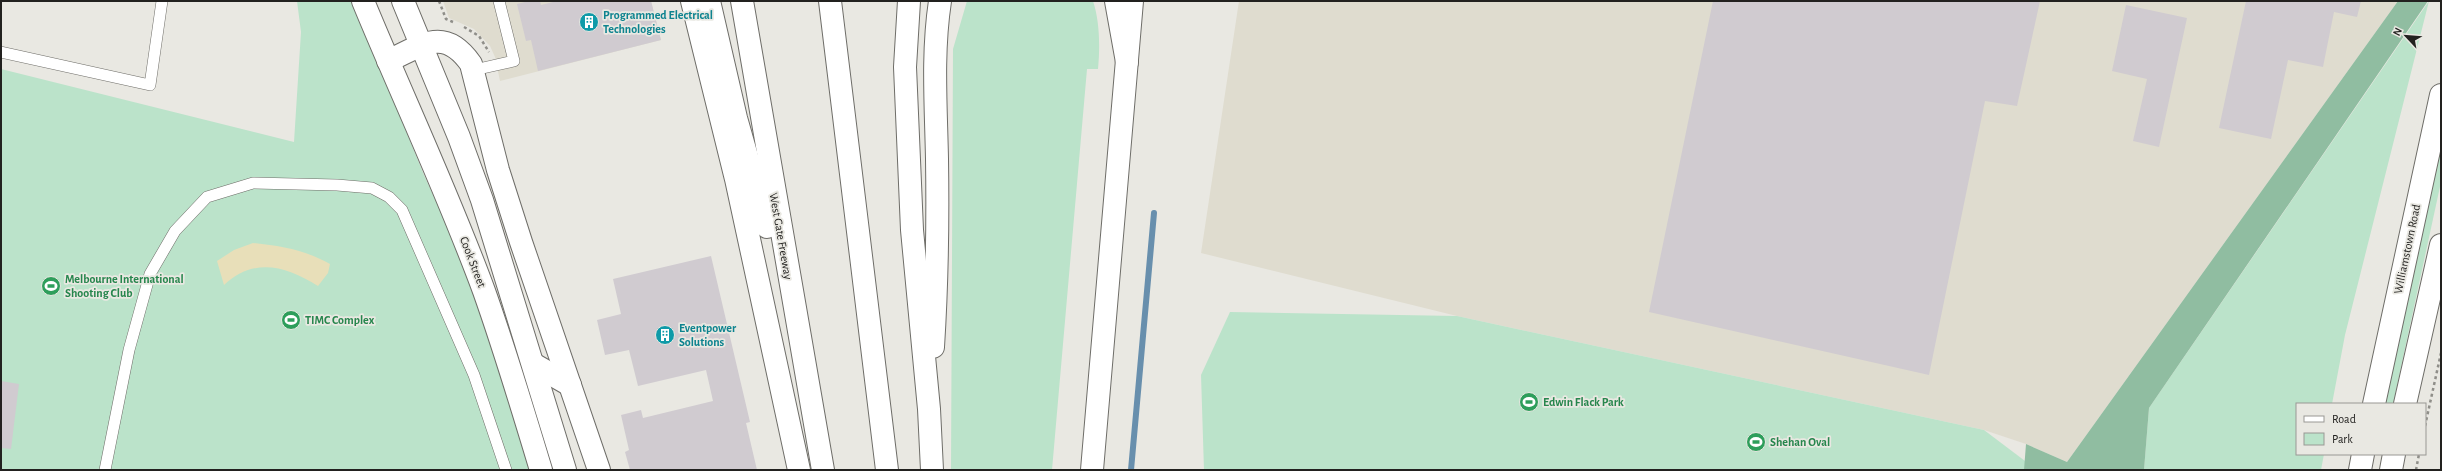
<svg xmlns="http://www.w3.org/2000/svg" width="2442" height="471" viewBox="0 0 2442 471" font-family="'Alegreya Sans',sans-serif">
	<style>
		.built { fill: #dfdccf }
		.green { fill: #bbe3ca }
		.forest { fill: #90bda1 }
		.sand { fill: #e8dfb9 }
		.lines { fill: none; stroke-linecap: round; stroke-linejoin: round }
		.stream { stroke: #688fad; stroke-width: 6 }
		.building { fill: #d0cbd0 }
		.lane-casing { stroke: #6e6d68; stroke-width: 12 }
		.street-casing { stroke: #6e6d68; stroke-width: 24 }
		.primary-casing { stroke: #6e6d68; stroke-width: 24 }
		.highway-casing { stroke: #6e6d68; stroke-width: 24 }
		.path { stroke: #8f8e89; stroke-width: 2.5; stroke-dasharray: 3 3; stroke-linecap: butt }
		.lane { stroke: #fff; stroke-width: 11 }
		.street { stroke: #fff; stroke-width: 22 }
		.primary { stroke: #fff; stroke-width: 22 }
		.highway { stroke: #fff; stroke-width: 22 }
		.labels { text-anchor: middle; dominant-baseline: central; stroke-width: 3.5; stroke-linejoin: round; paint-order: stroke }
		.culture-label { font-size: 12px; font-weight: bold; fill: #0d838f; stroke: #e9e8e2; text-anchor: start }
		.street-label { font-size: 12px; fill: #22211f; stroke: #e9e8e2 }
		.leisure-label { font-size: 12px; font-weight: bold; fill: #27864d; stroke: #e9e8e2; text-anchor: start }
	</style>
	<rect width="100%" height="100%" fill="#e9e8e2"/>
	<g class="built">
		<polygon points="443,1 651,1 661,40 500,81 495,57 490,46 474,29 449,18"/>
		<polygon points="1239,1 2398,1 2067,462 2026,444 1984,430 1457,316 1201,253"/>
	</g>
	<g class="green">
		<polygon points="297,1 353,1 424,175 457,247 515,393 534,470 1,470 1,69 294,142 301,32"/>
		<path d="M967,1H1093C1100,22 1100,48 1098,69H1087L1052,470H951L953,49Z"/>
		<polygon points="2429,1 2345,335 2332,404 2297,404 2297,454 2324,454 2321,470 2144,470 2149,408"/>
		<polygon points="2441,144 2441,182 2393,404 2385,404"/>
		<polygon points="1230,312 1457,316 1984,430 2037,470 1204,470 1201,375"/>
	</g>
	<polygon class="forest" points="2398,1 2428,1 2149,408 2144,470 2024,470 2026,444 2067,462"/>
	<path class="sand" d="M253,243C281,246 305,250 330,264L328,273L318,286C286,266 254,257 224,285L217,261L234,250Z"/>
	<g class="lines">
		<polyline class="stream" points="1131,470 1154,213"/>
	</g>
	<g class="building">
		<polygon points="529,1 540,1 541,5 557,1 651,1 661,40 538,71 531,40 526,41 517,4"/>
		<polygon points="1713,1 2040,1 2017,106 1985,101 1929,375 1649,312"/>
		<polygon points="2246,1 2361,1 2357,17 2334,12 2323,67 2288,60 2271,139 2219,128"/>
		<polygon points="2126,5 2187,18 2159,147 2133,141 2147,79 2112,71"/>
		<polygon points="711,256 750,422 746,423 757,470 630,470 625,452 629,450 621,415 641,410 643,418 713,401 706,370 638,386 629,350 605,355 597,320 621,314 613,279"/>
		<polygon points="1,381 19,384 11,449 1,448"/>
	</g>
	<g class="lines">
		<defs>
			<g id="lane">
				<polyline points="1,52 150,85 162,1"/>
				<polyline points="474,70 514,61 499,1"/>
				<polyline points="105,470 129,350 150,274 175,231 207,197 253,183 337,185 372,188 389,197 402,210 474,375 506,470"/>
			</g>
			<g id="street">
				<path d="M388,61C421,46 444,25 471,64L498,170L521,242L599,470"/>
				<polyline points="535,365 570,385"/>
			</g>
			<g id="primary">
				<path d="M363,1C403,98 448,193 484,291C505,350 523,410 541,470"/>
				<polyline points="403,1 459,137 482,200 565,470"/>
				<polyline points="2374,404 2441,95"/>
				<polyline points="2405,404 2441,245"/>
				<polyline points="1092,470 1132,1"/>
				<polyline points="2360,470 2363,454"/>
				<polyline points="2391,470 2394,454"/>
			</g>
			<g id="highway">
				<polyline points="692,1 736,179 799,470"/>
				<polyline points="709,1 736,118 767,227"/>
				<polyline points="742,1 823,470"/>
				<polyline points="830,1 887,470"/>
				<polyline points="909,1 905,67 912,230 929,409 932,470"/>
				<polyline points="1116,1 1127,62"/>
				<path d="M933,347C937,284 938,222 937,159C936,106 932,54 940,1"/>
			</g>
		</defs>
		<use href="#lane" class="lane-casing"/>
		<use href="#street" class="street-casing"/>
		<use href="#primary" class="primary-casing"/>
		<use href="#highway" class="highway-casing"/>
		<g class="path">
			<polyline points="439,1 446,19 453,22"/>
			<polyline points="464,27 479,36 489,52"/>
			<polyline points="2425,426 2441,353"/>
			<polyline points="2416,470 2419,454"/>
		</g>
		<use href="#lane" class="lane"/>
		<use href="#street" class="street"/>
		<use href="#primary" class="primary"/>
		<use href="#highway" class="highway"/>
	</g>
	<defs>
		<symbol id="building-disc" viewBox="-11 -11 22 22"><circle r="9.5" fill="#0f9aa8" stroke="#e9e8e2"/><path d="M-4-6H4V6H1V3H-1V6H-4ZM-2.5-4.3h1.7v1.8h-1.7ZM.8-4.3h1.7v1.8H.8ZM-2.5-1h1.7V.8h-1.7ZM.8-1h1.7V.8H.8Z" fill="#fff"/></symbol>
		<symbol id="stadium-disc" viewBox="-11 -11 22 22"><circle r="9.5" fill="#2e9e5b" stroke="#e9e8e2"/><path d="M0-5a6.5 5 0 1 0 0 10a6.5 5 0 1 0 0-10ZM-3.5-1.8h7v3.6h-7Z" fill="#fff"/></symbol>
	</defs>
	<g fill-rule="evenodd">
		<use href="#building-disc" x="578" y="11" width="22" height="22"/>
		<use href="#stadium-disc" x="40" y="275" width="22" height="22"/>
		<use href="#stadium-disc" x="280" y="309" width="22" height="22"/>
		<use href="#building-disc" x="654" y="324" width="22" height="22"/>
		<use href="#stadium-disc" x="1518" y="391" width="22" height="22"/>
		<use href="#stadium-disc" x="1745" y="431" width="22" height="22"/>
	</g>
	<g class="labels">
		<g class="culture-label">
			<text x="603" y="15">Programmed Electrical<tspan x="603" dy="14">Technologies</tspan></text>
			<text x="679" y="328">Eventpower<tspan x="679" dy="14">Solutions</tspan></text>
		</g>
		<g class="street-label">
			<text transform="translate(781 236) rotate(80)">West Gate Freeway</text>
			<text transform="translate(2407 249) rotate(-78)">Williamstown Road</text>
			<text transform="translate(473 262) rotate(69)">Cook Street</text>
		</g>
		<g class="leisure-label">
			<text x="65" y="279">Melbourne International<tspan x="65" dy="14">Shooting Club</tspan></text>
			<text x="305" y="320">TIMC Complex</text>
			<text x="1543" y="402">Edwin Flack Park</text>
			<text x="1770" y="442">Shehan Oval</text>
		</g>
	</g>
	<rect width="2442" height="471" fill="none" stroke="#22211f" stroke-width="4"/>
	<rect x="2296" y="403" width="130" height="52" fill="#e9e8e2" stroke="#999894"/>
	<rect x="2304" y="416" width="20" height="6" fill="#ffffff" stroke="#999894"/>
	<text x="2332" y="423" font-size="12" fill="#22211f">Road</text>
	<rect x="2304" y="433" width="20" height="12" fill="#bbe3ca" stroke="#999894"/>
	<text x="2332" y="443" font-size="12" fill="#22211f">Park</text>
	<g transform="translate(2406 36) rotate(296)" stroke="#e9e8e2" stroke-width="3" paint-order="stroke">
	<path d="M0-3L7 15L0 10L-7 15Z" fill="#22211f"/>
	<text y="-6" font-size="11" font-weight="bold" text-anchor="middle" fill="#22211f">N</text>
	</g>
</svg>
